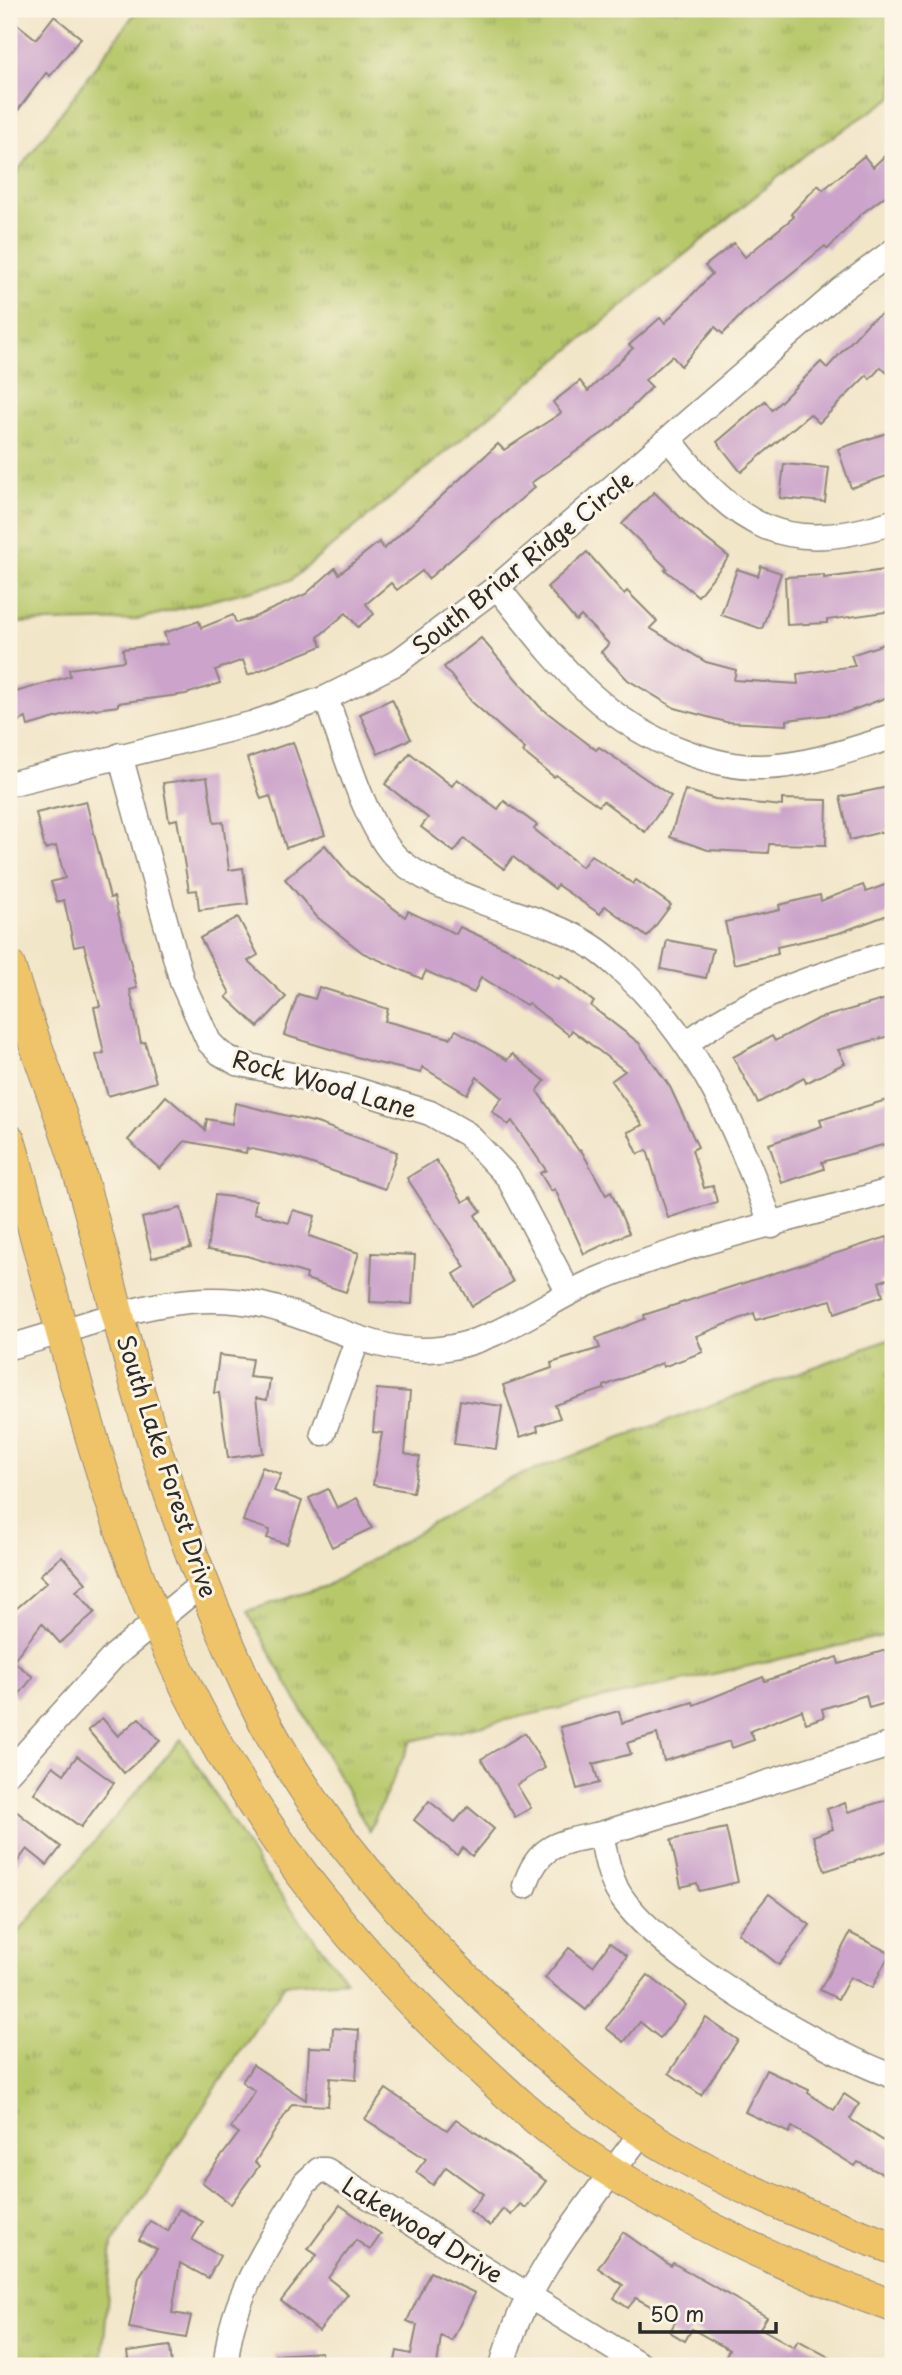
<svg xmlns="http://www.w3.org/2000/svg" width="902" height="2375" viewBox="0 0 902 2375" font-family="'Playpen Sans',sans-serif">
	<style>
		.grass { fill: url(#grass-tufts); stroke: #717a4b; stroke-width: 2 }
		.building { fill: #cca4cb }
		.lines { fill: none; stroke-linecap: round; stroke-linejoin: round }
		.minor-casing { stroke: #8e887a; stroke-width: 27 }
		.major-casing { stroke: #8e887a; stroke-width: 34 }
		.minor { stroke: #fff; stroke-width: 24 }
		.major { stroke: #efc469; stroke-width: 32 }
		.labels { text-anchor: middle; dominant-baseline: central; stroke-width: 6; stroke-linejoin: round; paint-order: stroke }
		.street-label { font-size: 24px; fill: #2b2b2b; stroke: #fcf5e5 }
	</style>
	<defs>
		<pattern id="grass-tufts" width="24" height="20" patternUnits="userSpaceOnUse" patternTransform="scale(1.75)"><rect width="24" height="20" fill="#b7c86b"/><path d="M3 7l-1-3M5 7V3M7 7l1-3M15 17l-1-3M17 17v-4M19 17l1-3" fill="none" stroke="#95a358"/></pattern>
	</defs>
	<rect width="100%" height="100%" fill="#fcf5e5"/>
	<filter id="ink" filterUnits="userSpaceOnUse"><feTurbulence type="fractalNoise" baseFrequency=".0143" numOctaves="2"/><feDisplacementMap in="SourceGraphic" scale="14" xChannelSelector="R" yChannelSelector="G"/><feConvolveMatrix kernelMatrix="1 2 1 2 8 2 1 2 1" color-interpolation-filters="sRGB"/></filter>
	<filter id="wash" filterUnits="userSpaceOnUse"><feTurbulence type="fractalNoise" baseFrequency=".00686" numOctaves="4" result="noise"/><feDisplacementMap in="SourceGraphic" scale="28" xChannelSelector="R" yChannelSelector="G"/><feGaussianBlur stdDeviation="1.57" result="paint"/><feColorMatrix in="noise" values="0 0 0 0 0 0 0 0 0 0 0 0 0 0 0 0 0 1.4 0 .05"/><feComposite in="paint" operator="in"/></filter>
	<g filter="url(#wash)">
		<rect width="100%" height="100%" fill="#f2e6c9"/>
		<g class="grass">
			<polygon points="138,9 893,9 893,97 805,155 291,580 135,620 9,623 9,183"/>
			<polygon points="893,1338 893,1634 411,1741 369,1831 247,1611 326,1586 507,1480"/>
			<polygon points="181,1739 259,1866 346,1980 285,1984 112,2244 102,2366 9,2366 9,1943"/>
		</g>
		<g id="blocks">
			<g class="building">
				<polygon points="54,16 81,38 50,76 46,73 9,122 9,34 17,24 36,39"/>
				<polygon points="893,148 893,190 860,215 828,249 825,246 743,313 723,334 715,327 681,366 672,356 645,380 652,387 614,425 531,483 535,487 428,579 422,571 397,590 391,583 366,604 374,614 358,627 346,613 318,637 322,646 248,675 243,660 215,670 220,683 186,694 118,703 118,706 79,711 28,726 26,718 9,725 9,694 70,676 69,669 124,661 123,649 168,644 164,633 199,621 201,628 233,615 236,623 250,619 306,594 335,568 339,574 379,542 384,549 498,444 504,450 561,413 553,402 580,381 588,391 633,348 629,345 660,318 665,323 712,274 705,266 734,243 745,257 794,217 791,214 818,185 823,190 864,156 873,167"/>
				<polygon points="893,307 893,378 881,367 870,379 867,375 819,423 810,414 741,472 717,442 765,401 772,410 821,362 827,368 870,321"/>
				<polygon points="893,431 893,474 851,488 838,449"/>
				<polygon points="784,464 829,468 825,502 780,498"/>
				<polygon points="654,492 686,523 729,557 698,596 665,570 667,568 622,524"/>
				<polygon points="587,552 624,594 627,591 657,621 650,628 706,662 736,670 734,680 798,684 797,674 855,666 851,655 893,641 893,695 845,713 787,720 787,725 726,722 675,708 628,680 601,652 609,644 581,616 576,621 547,587"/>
				<polygon points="761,566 781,573 762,629 721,615 737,569 758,576"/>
				<polygon points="893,569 893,611 827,620 827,623 787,625 785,577 824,575 824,578"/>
				<polygon points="481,638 540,707 596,750 599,747 671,796 645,832 603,801 599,806 556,775 554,777 523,752 525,749 472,702 444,667"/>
				<polygon points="392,699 411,739 378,754 360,714"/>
				<polygon points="293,742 325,835 286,848 270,796 261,799 247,758"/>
				<polygon points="410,753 452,786 457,779 498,809 504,801 537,825 534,829 582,867 591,855 633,884 636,880 671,905 647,937 605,906 600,914 557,885 555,889 513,857 504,869 464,839 454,852 421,827 428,818 385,784"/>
				<polygon points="207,777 214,823 223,822 229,870 243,868 248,904 199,910 197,890 189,891 177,819 169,821 163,783"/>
				<polygon points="893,786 893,829 850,840 840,797"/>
				<polygon points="685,790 715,799 782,806 782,799 827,800 826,845 769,844 768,853 708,850 670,837"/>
				<polygon points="86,801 110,898 114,897 137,988 130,990 141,1043 145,1042 156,1082 108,1096 96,1055 104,1053 94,1007 100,1006 84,945 74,947 64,900 57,902 51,882 65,878 56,846 45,849 36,813"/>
				<polygon points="325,845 350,875 405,917 408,911 456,934 460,927 517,953 559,979 561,976 594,1002 591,1006 639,1043 670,1087 698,1147 692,1150 704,1188 713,1186 717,1202 668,1218 647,1150 638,1154 628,1132 643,1125 611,1081 625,1071 572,1030 569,1035 528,1003 526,1005 481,977 474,993 426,971 422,979 363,953 317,917 285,879"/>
				<polygon points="893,882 893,913 839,933 777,947 778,954 734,964 725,922 780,910 779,905 820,895 821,901 863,885 866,892"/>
				<polygon points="238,917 258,955 248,961 286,997 258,1027 226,997 230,993 200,938"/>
				<polygon points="667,940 713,949 706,978 661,969"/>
				<polygon points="319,987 388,1009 385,1021 450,1038 456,1030 507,1060 512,1054 545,1081 537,1091 579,1151 581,1150 606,1195 611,1192 629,1233 584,1254 555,1189 551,1191 540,1173 546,1170 512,1121 508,1125 492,1111 502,1098 477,1077 467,1094 422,1067 421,1073 373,1062 284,1035 298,994 315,999"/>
				<polygon points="893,997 893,1035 838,1050 845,1063 806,1083 804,1078 758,1103 733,1057 772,1036 775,1041 817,1019"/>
				<polygon points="166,1096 205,1130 207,1119 232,1124 235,1103 317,1123 397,1152 385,1189 295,1158 247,1148 246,1153 185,1141 160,1169 128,1140"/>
				<polygon points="893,1098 893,1142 822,1162 824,1169 782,1183 769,1144 822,1126 820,1120"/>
				<polygon points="436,1160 463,1202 471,1197 481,1211 475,1215 513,1282 472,1306 454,1274 465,1267 407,1178"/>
				<polygon points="215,1195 256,1200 254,1213 289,1223 293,1210 315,1216 309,1236 359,1253 346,1292 306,1279 307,1274 247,1256 207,1250"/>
				<polygon points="181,1208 191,1248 152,1258 142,1218"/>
				<polygon points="887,1237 893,1257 893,1277 879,1282 883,1296 835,1313 831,1300 756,1320 754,1313 696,1336 703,1352 663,1367 662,1363 604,1386 604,1389 555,1405 560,1418 537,1426 538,1431 520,1437 503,1385 552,1368 551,1363 600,1348 596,1338 645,1319 644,1315"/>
				<polygon points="372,1253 415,1255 412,1304 370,1302"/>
				<polygon points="219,1355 252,1359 249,1377 270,1379 267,1400 256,1398 263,1453 228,1458 219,1393 214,1393"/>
				<polygon points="377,1389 410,1392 405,1454 420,1457 413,1492 373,1485 382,1433 373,1432"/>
				<polygon points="460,1400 502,1406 496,1449 454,1444"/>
				<polygon points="262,1467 281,1474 274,1491 302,1501 287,1544 267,1538 270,1530 243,1521"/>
				<polygon points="328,1489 337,1508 357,1498 372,1528 332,1547 309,1498"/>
				<polygon points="62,1556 86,1583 76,1591 95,1612 60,1643 42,1623 13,1661 33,1677 17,1697 9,1691 9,1615 47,1582 40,1575"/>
				<polygon points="893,1648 893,1701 869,1708 866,1695 822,1709 824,1717 806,1723 802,1710 750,1731 754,1740 732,1748 730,1741 664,1761 657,1734 627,1743 631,1754 593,1764 599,1783 577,1789 560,1727 619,1711 622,1723 693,1702 694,1705 763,1677 765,1681 837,1657 839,1664"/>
				<polygon points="102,1718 118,1736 139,1718 160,1741 124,1773 88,1730"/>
				<polygon points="525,1733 545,1768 517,1785 531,1808 515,1817 481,1759"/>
				<polygon points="77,1756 114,1783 81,1827 34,1793 53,1766 64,1774"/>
				<polygon points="893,1798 893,1849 825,1871 813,1836 833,1829 827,1809 845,1803 848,1812"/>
				<polygon points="429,1801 455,1822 468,1807 494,1829 472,1856 463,1848 457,1855 414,1820"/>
				<polygon points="16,1811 61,1847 47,1865 27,1849 9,1873 9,1821"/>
				<polygon points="726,1828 738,1882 699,1891 697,1883 681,1887 671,1840"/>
				<polygon points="769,1894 810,1925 779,1965 738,1933"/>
				<polygon points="850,1933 890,1953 872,1988 850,1977 838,1999 820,1990"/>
				<polygon points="610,1943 627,1956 586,2010 545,1978 569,1948 593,1966"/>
				<polygon points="648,1975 686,2005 660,2038 640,2022 624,2042 606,2028"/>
				<polygon points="706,2018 738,2040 701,2095 669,2073"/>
				<polygon points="333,2028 359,2030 356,2080 330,2078 328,2106 292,2104 255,2162 259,2166 231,2204 202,2182 239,2133 231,2128 255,2091 242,2082 253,2065 306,2100 309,2047 332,2048"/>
				<polygon points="766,2070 809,2090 808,2093 834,2110 844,2094 859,2104 850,2119 893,2147 893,2179 858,2162 855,2166 792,2127 789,2133 745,2112"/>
				<polygon points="386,2089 447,2130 456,2119 546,2181 526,2208 520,2204 511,2215 503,2209 490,2226 470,2211 483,2194 446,2167 433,2185 416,2172 426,2159 365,2119"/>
				<polygon points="340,2205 381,2234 370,2250 356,2240 328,2278 348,2294 319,2331 281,2301 317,2255 308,2249"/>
				<polygon points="179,2209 203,2222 192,2240 220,2256 208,2278 180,2263 172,2313 191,2316 186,2338 129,2328 139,2277 157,2249 139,2240 150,2221 168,2231"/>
				<polygon points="623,2232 671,2266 673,2263 767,2317 760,2328 794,2347 798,2340 845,2366 720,2366 729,2350 692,2329 685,2341 670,2332 676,2320 636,2298 628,2308 614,2298 623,2285 598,2268"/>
				<polygon points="430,2272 475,2293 452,2341 441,2336 437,2366 394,2366 397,2351 411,2354 417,2325 407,2321"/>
				<polygon points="170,2346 172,2366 129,2366 127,2352"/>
				<polygon points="321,2352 322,2366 275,2366 275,2355"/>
			</g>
		</g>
	</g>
	<g filter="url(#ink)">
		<use href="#blocks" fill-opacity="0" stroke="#8e887a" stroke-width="2"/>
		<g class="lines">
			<defs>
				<g id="minor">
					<path d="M670,440C737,528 784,557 893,522"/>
					<path d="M497,587C554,657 597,720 686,752C710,761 738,768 764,767C808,766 852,749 893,737"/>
					<path d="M326,698C341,739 366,829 397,858C420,879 453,891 482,902C518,915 557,924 590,945C609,957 626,974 642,990C709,1061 739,1136 772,1226"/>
					<polyline points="120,755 182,982 209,1042 220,1053 237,1063 350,1088 430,1113 467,1134 508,1177 569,1293"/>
					<polyline points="9,784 251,724 326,698 396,663 497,587 842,289 893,251"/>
					<path d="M687,1043C751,994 818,976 893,952"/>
					<path d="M9,1347C93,1325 173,1286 262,1305C321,1318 377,1357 440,1349C497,1343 543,1303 594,1281C687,1242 796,1219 893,1190"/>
					<polyline points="323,1433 358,1338"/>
					<polyline points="9,1772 114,1656 203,1583"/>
					<path d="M601,1834C605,1853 608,1872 617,1890C652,1953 824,2052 893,2076"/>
					<path d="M525,1886C538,1843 562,1842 601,1834L893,1744"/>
					<path d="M226,2366C229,2298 272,2240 305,2183L319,2170H326L642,2366"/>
					<path d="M502,2366C524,2279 590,2203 642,2132"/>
				</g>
				<g id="major">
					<path d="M9,966C30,1034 57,1100 78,1168C99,1239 116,1311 136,1383C166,1491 205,1597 253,1699C313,1823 409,1926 508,2019C559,2068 613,2117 675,2152C743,2191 820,2221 893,2248"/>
					<path d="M9,1140C49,1276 80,1415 128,1549C196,1742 309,1908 458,2047C496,2083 533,2119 575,2148C674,2216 781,2266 893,2306"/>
				</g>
			</defs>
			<use href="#minor" class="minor-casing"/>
			<use href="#major" class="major-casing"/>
			<use href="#minor" class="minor"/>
			<use href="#major" class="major"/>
		</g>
	</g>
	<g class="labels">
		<g class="street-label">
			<text transform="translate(522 562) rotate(-39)">South Briar Ridge Circle</text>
			<text transform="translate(325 1083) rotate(16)">Rock Wood Lane</text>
			<text transform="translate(168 1466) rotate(72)">South Lake Forest Drive</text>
			<text transform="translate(423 2229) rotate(31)">Lakewood Drive</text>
		</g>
	</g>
	<rect width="902" height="2375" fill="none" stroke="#fcf5e5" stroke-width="35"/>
	<path d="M640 2322v10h136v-10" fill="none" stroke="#2b2b2b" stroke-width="3.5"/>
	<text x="650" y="2322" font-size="21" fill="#2b2b2b" stroke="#fcf5e5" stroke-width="5" paint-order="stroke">50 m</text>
</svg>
